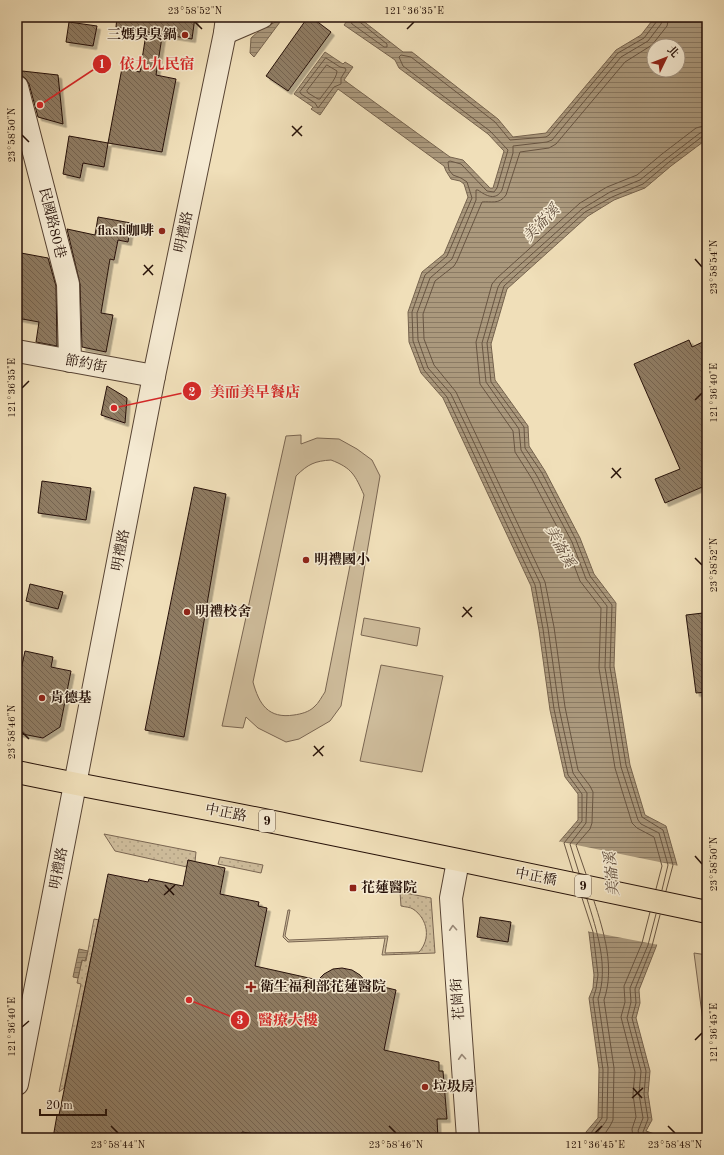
<svg xmlns="http://www.w3.org/2000/svg" width="724" height="1155" viewBox="0 0 724 1155" font-family="'Old Standard TT','Noto Serif TC',serif">
	<style>
		.green { fill: #cebc9b; stroke: #7a6652; fill-rule: evenodd }
		.garden { fill: url(#garden-dots); stroke: #7a6652 }
		.water { fill: url(#water-rules); stroke: #76634e; fill-rule: evenodd }
		.pier { fill: #f0dfb9 }
		.lines { fill: none; stroke-linecap: round; stroke-linejoin: round }
		.shore { stroke: #685542; stroke-width: 1 }
		.building { fill: url(#building-back-hatch); stroke: #261108; filter: url(#shadow) }
		.minor-casing { stroke: #584434; stroke-width: 24 }
		.major-casing { stroke: #261108; stroke-width: 24 }
		.minor { stroke: #f5ead2; stroke-width: 22 }
		.major { stroke: #f0dfb9; stroke-width: 22 }
		.oneway { stroke: #988877 }
		.ticks { fill: none; stroke: #261108; stroke-width: 1.5 }
		.poi-dot { fill: #8f2418; stroke: #f5ead2; stroke-width: 1.5 }
		.labels { text-anchor: middle; dominant-baseline: central; stroke-width: 3; stroke-linejoin: round; paint-order: stroke }
		.shield { fill: #f5ead2; stroke: #645245; stroke-width: 1 }
		.shield-label { font-size: 13px; font-weight: bold; fill: #261108 }
		.poi-label { font-size: 14px; font-weight: bold; fill: #261108; stroke: #f5ead2; text-anchor: start }
		.street-label { font-size: 14px; fill: #261108; stroke: #f5ead2 }
		.water-label { font-size: 15px; font-style: italic; fill: #624e3d; stroke: #f5ead2 }
		.leader { fill: none; stroke: #d62828; stroke-width: 1.5 }
		.callout-dot { fill: #d62828; stroke: #f5ead2; stroke-width: 1.5 }
		.mark-label { font-size: 12px; text-anchor: middle; font-weight: bold; fill: #fff }
		.callout-label { font-size: 15px; text-anchor: middle; font-weight: bold; fill: #d62828; stroke: #f5ead2; stroke-width: 3; stroke-linejoin: round; paint-order: stroke }
		.neatline { fill: none; stroke: #261108; stroke-width: 1.5 }
		.ticks-label { font-size: 10px; text-anchor: middle; fill: #261108 }
	</style>
	<defs>
		<pattern id="garden-dots" width="8" height="8" patternUnits="userSpaceOnUse"><rect width="8" height="8" fill="#cebc9b"/><path d="M2 2h.1M6 6h.1" fill="none" stroke="#b1a184" stroke-width="1.8" stroke-linecap="round"/></pattern>
		<pattern id="water-rules" width="6" height="5" patternUnits="userSpaceOnUse"><rect width="6" height="5" fill="#ab997d"/><path d="M0 2.5h6" fill="none" stroke="#8b7b64"/></pattern>
		<pattern id="building-back-hatch" width="6" height="6" patternUnits="userSpaceOnUse"><rect width="6" height="6" fill="#8f7c64"/><path d="M-1 5l2 2M0 0l6 6M5-1l2 2" fill="none" stroke="#756450"/></pattern>
		<filter id="shadow"><feDropShadow dx="3.5" dy="3.5" stdDeviation="0" flood-color="#0004"/></filter>
	</defs>
	<rect width="100%" height="100%" fill="#f0dfb9"/>
	<filter id="stains"><feTurbulence type="fractalNoise" baseFrequency=".005" numOctaves="4"/><feColorMatrix values="0 0 0 0 .2 0 0 0 0 .09 0 0 0 0 .02 0 0 0 .5 -.17"/></filter>
	<radialGradient id="worn" r=".72"><stop offset=".6" stop-color="#630" stop-opacity="0"/><stop offset="1" stop-color="#630" stop-opacity=".3"/></radialGradient>
	<g class="green">
		<path d="M301,435V444L317,438L339,439L357,449L372,460L380,476L341,706L330,721L299,739L286,742L258,728L246,717L243,728L222,726L286,436ZM331,460C352,468 355,475 364,495L325,692C322,696 319,703 314,707C309,712 301,714 294,715C268,719 259,704 253,682L296,476C308,464 315,461 331,460Z"/>
		<polygon points="364,618 420,628 417,646 361,635"/>
		<polygon points="381,665 443,676 422,772 360,761"/>
		<polygon points="694,953 707,955 707,1052"/>
	</g>
	<g class="garden">
		<polygon points="104,834 196,852 195,862 188,860 187,867 115,851"/>
		<polygon points="220,857 263,865 261,873 218,864"/>
		<path d="M400,892L431,898L435,953L382,955L385,938L288,942L283,937L288,910H290L285,936L289,940L388,936L385,953L419,952C431,939 428,919 413,909C410,907 405,907 401,906Z"/>
		<polygon points="94,919 99,920 64,1088 59,1092 81,984 77,983 82,960 86,961"/>
	</g>
	<g class="water">
		<path d="M350,17H358L403,52H412L498,119L513,137L546,133L616,50L641,35L655,17H707V139L671,166L645,188L614,200L588,216L507,289L491,344L495,380L528,426L529,446L545,471L580,538L594,574L616,603L614,666L630,765L645,815L666,826L677,865L656,947L639,990L640,1003L636,1018L650,1071L648,1094L652,1120L646,1131L660,1136L662,1138H587L586,1132L598,1118L599,1069L589,998L593,988L594,975L589,933L559,842L578,820V794L565,777L550,710L539,630L531,586L443,398L421,373L409,342L408,312L422,272L444,254L468,197L464,184L460,181L451,179L446,171L444,166L338,89L320,115L311,109L313,107L294,94L325,52L343,64L345,62L353,67L344,80L450,157L463,160L490,188H493L504,151L488,134L399,68L395,60L344,25ZM654,46H678V70H654Z"/>
		<polygon points="283,18 254,57 250,53 251,38 260,30"/>
		<polygon points="79,949 88,951 85,961 82,960 78,978 73,977"/>
	</g>
	<polygon class="pier" points="557,841 679,866 659,945 586,931"/>
	<g class="lines">
		<g class="shore">
			<polygon points="353,19 356,19 387,44 387,47 384,47 352,24 351,22"/>
			<polygon points="326,58 340,67 345,68 346,70 341,78 341,84 334,87 318,108 315,103 301,94 300,92"/>
			<path d="M327,65L337,71C337,79 325,91 320,99H318L308,93L307,91Z"/>
			<polyline points="573,872 564,843 582,821 582,794 568,775 554,709 543,629 535,585 447,397 424,370 413,341 412,312 425,275 447,256 472,198 467,182 461,178 453,175 449,170 448,162 450,161 461,164 487,191 494,192 497,188 508,150 490,131 403,66 399,57 401,55 411,57 495,122 510,140 546,137 549,135 618,53 644,38 657,21 658,17"/>
			<path d="M579,873L570,844L586,823L587,793L573,773L559,708L548,628L540,583L451,394L428,368L418,340L417,313L430,278L452,259L476,200V190H478C486,196 496,201 502,190L513,153V146L547,142L552,140L621,57L648,41L661,24L663,17"/>
			<path d="M586,874L576,845L590,829L592,823L593,792L590,786L578,770L565,707L554,627L545,582L456,392L434,365L424,339L423,314L435,281L454,266L457,261L482,202C491,201 499,205 506,195L520,152L549,148L556,144L625,62L652,45L667,26L669,17"/>
			<polyline points="656,889 662,866 654,837 637,828 632,823 615,768 599,668 601,608 580,581 566,544 532,479 515,452 513,431 480,384 476,342 492,284 497,278 580,203 607,187 637,175 662,154 696,128 707,125"/>
			<polyline points="662,890 668,865 659,833 641,824 638,820 621,767 605,667 607,606 586,579 572,542 537,476 521,450 519,429 486,382 482,343 498,287 501,282 582,209 610,192 640,180 666,159 700,133 707,131"/>
			<polyline points="666,891 673,865 663,830 642,817 626,765 610,667 612,605 590,576 576,540 542,473 525,448 524,427 491,382 487,343 504,286 585,212 612,197 643,184 669,162 703,136 707,136"/>
			<polyline points="582,898 593,932 598,975 596,989 593,999 603,1070 602,1118 591,1133 591,1138"/>
			<path d="M587,899C597,931 609,967 598,999L608,1068L607,1119C604,1126 596,1131 596,1138"/>
			<path d="M594,901C604,932 615,968 604,1000L614,1068L613,1120L610,1126L602,1138"/>
			<polyline points="633,1138 632,1129 636,1117 633,1094 635,1072 621,1017 625,1002 624,986 642,943 650,912"/>
			<polyline points="641,1138 638,1131 643,1118 639,1094 641,1071 627,1018 631,1002 630,988 648,945 656,914"/>
			<polyline points="653,1138 645,1135 643,1132 648,1119 644,1094 646,1071 632,1018 636,1003 635,989 652,946 660,915"/>
		</g>
	</g>
	<g class="building">
		<polygon points="117,17 195,17 192,39 116,27"/>
		<polygon points="308,17 311,17 331,32 288,91 266,76"/>
		<polygon points="69,22 97,26 93,46 66,42"/>
		<polygon points="146,34 162,37 156,75 176,79 162,152 108,143 122,68 140,72"/>
		<polygon points="22,71 58,75 63,124 38,117 29,84 26,79 21,75"/>
		<polygon points="69,136 108,143 104,167 83,163 80,178 63,174"/>
		<polygon points="98,217 131,223 128,242 118,240 114,260 110,259 101,313 113,315 106,352 82,347 80,284 67,229 95,235"/>
		<polygon points="21,253 48,258 56,286 57,346 36,342 39,322 17,318 17,270"/>
		<polygon points="689,340 692,347 707,340 707,485 665,503 655,479 680,469 634,364"/>
		<polygon points="107,386 127,398 125,423 101,415"/>
		<polygon points="42,481 91,488 86,520 38,513"/>
		<polygon points="194,487 226,494 184,737 145,730"/>
		<polygon points="30,584 63,592 58,609 26,601"/>
		<polygon points="703,613 707,645 707,692 696,693 686,615"/>
		<polygon points="25,651 53,657 51,667 71,671 60,727 43,738 17,733 17,669 21,670"/>
		<polygon points="188,860 225,868 220,894 259,902 258,906 267,908 255,966 318,980 324,974 333,969 342,968 352,970 360,975 367,983 396,990 384,1050 439,1062 439,1071 443,1071 447,1119 437,1119 438,1138 282,1138 242,1132 240,1138 53,1138 57,1115 59,1115 108,874 148,882 149,879 183,886"/>
		<polygon points="480,917 511,922 508,942 477,937"/>
	</g>
	<g class="lines">
		<defs>
			<g id="minor">
				<polyline points="225,33 262,17"/>
				<polyline points="17,87 68,284 70,361"/>
				<polyline points="17,351 154,376"/>
				<polyline points="458,861 451,898 468,1138"/>
				<polyline points="17,1084 154,376 225,33 227,17"/>
			</g>
			<path id="major" d="M17,772C107,791 198,806 288,825C428,853 567,883 707,912"/>
		</defs>
		<use href="#minor" class="minor-casing"/>
		<use href="#major" class="major-casing"/>
		<use href="#minor" class="minor"/>
		<use href="#major" class="major"/>
	</g>
	<defs><path id="oneway-chevron" d="M-2-3.5L2.5 0L-2 3.5" fill="none" stroke-width="1.6" stroke-linecap="round" stroke-linejoin="round"/></defs>
	<g class="oneway">
		<use href="#oneway-chevron" transform="translate(453 928) rotate(-94)"/>
		<use href="#oneway-chevron" transform="translate(462 1057) rotate(-94)"/>
	</g>
	<path class="ticks" d="M195,22L202,29M407,29L414,22M292,126L302,136M22,135L29,142M292,136L302,126M695,259L702,267M144,265L153,275M143,275L153,265M22,388L29,381M695,400L702,393M612,468L621,478M611,478L621,468M695,558L702,565M463,607L472,617M462,617L472,607M22,732L29,739M314,746L323,756M313,756L324,746M695,856L702,864M165,885L174,895M164,895L175,885M22,1027L29,1021M695,1040L702,1033M633,1088L642,1098M632,1098L643,1088M111,1126L118,1133M389,1126L396,1133M668,1126L675,1133M595,1133L602,1126"/>
	<g class="poi-dot">
		<circle cx="185" cy="35" r="4"/>
		<circle cx="162" cy="231" r="4"/>
		<circle cx="306" cy="560" r="4"/>
		<circle cx="187" cy="612" r="4"/>
		<circle cx="42" cy="698" r="4"/>
		<rect x="349" y="884" width="8" height="8" rx="2"/>
		<path d="M249 981h4v4h4v4h-4v4h-4v-4h-4v-4h4z"/>
		<circle cx="425" cy="1087" r="4"/>
	</g>
	<g class="labels">
		<g class="shield">
			<rect x="259" y="810" width="16" height="22" rx="3"/>
			<rect x="575" y="875" width="16" height="22" rx="3"/>
		</g>
		<g class="shield-label">
			<text x="267" y="821">9</text>
			<text x="583" y="886">9</text>
		</g>
		<g class="poi-label">
			<text x="177" y="35" text-anchor="end">三媽臭臭鍋</text>
			<text x="154" y="231" text-anchor="end">flash咖啡</text>
			<text x="314" y="560">明禮國小</text>
			<text x="195" y="612">明禮校舍</text>
			<text x="50" y="698">肯德基</text>
			<text x="361" y="888">花蓮醫院</text>
			<text x="260" y="987">衛生福利部花蓮醫院</text>
			<text x="433" y="1087">垃圾房</text>
		</g>
		<g class="street-label">
			<text transform="translate(52 223) rotate(76)">民國路80巷</text>
			<text transform="translate(184 232) rotate(-78)">明禮路</text>
			<text transform="translate(86 364) rotate(11)">節約街</text>
			<text transform="translate(121 550) rotate(-79)">明禮路</text>
			<text transform="translate(226 813) rotate(11)">中正路</text>
			<text transform="translate(59 868) rotate(-79)">明禮路</text>
			<text transform="translate(536 877) rotate(11)">中正橋</text>
			<text transform="translate(458 999) rotate(-94)">花崗街</text>
		</g>
		<g class="water-label">
			<text transform="translate(542 224) rotate(-46)">美崙溪</text>
			<text transform="translate(559 547) rotate(61)">美崙溪</text>
			<text transform="translate(613 874) rotate(-95)">美崙溪</text>
		</g>
	</g>
	<path class="leader" d="M40 105L102 64M114 408L192 391M189 1000L240 1020"/>
	<g class="callout-dot">
		<circle cx="40" cy="105" r="4"/>
		<circle cx="114" cy="408" r="4"/>
		<circle cx="189" cy="1000" r="4"/>
		<circle cx="102" cy="64" r="10"/>
		<circle cx="192" cy="391" r="10"/>
		<circle cx="240" cy="1020" r="10"/>
	</g>
	<g class="mark-label">
		<text x="102" y="68">1</text>
		<text x="192" y="396">2</text>
		<text x="240" y="1024">3</text>
	</g>
	<g class="callout-label">
		<text x="157" y="69">依九九民宿</text>
		<text x="255" y="397">美而美早餐店</text>
		<text x="288" y="1025">醫療大樓</text>
	</g>
	<rect width="724" height="1155" fill="none" stroke="#f0dfb9" stroke-width="44"/>
	<g transform="translate(666 58) rotate(47)"><circle r="19" fill="#f5ead2" stroke="#a29381"/>
	<path d="M0-3L7 15L0 10L-7 15Z" fill="#8f2418"/>
	<text y="-6" font-size="11" font-weight="bold" text-anchor="middle" fill="#261108">北</text>
	</g>
	<path d="M40 1109v6h66v-6" fill="none" stroke="#261108" stroke-width="2"/>
	<text x="46" y="1109" font-size="12" fill="#261108" stroke="#f5ead2" stroke-width="3" paint-order="stroke">20 m</text>
	<rect x="22" y="22" width="680" height="1111" class="neatline"/>
	<g class="ticks-label">
		<text x="195" y="14">23°58'52"N</text>
		<text x="414" y="14">121°36'35"E</text>
		<text transform="translate(11 135) rotate(-90)" y="4">23°58'50"N</text>
		<text transform="translate(713 267) rotate(-90)" y="4">23°58'54"N</text>
		<text transform="translate(11 388) rotate(-90)" y="4">121°36'35"E</text>
		<text transform="translate(713 393) rotate(-90)" y="4">121°36'40"E</text>
		<text transform="translate(713 565) rotate(-90)" y="4">23°58'52"N</text>
		<text transform="translate(11 732) rotate(-90)" y="4">23°58'46"N</text>
		<text transform="translate(713 864) rotate(-90)" y="4">23°58'50"N</text>
		<text transform="translate(11 1027) rotate(-90)" y="4">121°36'40"E</text>
		<text transform="translate(713 1033) rotate(-90)" y="4">121°36'45"E</text>
		<text x="118" y="1148">23°58'44"N</text>
		<text x="396" y="1148">23°58'46"N</text>
		<text x="595" y="1148">121°36'45"E</text>
		<text x="675" y="1148">23°58'48"N</text>
	</g>
	<rect width="100%" height="100%" filter="url(#stains)"/>
	<rect width="100%" height="100%" fill="url(#worn)"/>
</svg>
